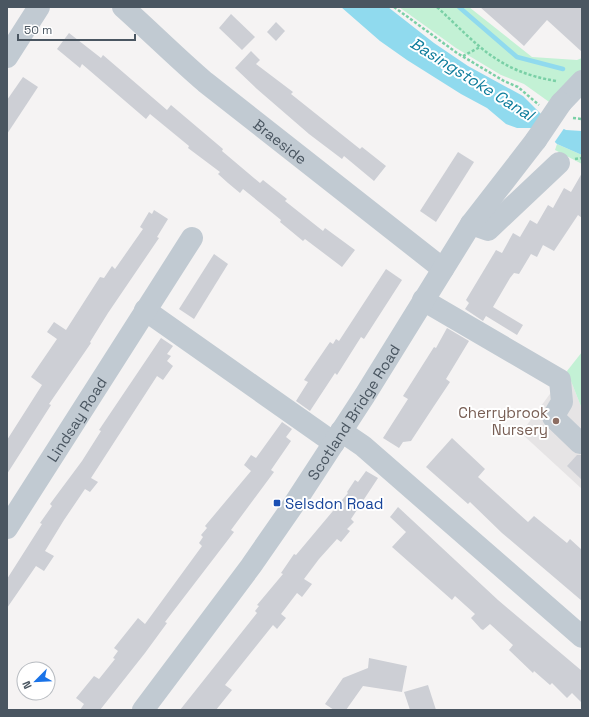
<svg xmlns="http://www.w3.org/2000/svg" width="589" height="717" viewBox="0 0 589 717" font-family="'Space Grotesk',sans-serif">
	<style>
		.education { fill: #e6e4e5 }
		.green { fill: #c3f1d5 }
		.water { fill: #90daee }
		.pier { fill: #f5f3f3 }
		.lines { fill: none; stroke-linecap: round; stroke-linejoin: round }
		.stream { stroke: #90daee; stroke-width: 4.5 }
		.building { fill: #cdcfd5 }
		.path { stroke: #7ad0a6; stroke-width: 2.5; stroke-dasharray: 3 2; stroke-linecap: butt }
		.minor { stroke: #c1cad2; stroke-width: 22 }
		.minor-bridge { stroke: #c1cad2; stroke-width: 22 }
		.education-dot { fill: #8d6e63; stroke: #fff; stroke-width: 1.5 }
		.transit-dot { fill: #1a4fb4; stroke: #fff; stroke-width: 1.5 }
		.labels { text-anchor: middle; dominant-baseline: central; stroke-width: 4; stroke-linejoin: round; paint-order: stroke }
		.street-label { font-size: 15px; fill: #4a5661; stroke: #fff }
		.education-label { font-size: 15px; fill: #785e54; stroke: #fff; text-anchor: end }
		.transit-label { font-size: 15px; fill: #164399; stroke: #fff; text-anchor: start }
		.water-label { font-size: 16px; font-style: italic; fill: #0c7c9b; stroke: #fff }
	</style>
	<rect width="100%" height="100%" fill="#f5f3f3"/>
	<polygon class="education" points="567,371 582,409 582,489 521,433"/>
	<g class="green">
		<polygon points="399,7 469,7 532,57 577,60 582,58 582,72 552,104 524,84 501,75 456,48"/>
		<polygon points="557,144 582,155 582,164 555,150"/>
		<polygon points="582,352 582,409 567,371"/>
	</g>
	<polygon class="water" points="341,7 388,7 434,43 468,66 523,96 548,121 566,130 582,131 582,155 557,144 542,130 533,128 517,128 506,124 487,108 461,94 407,60 380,41"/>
	<polygon class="pier" points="549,119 565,127 554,143 542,132"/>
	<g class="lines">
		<polyline class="stream" points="459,7 517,57 563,69"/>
	</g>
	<g class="building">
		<polygon points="480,7 582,7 582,52 547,20 524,46"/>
		<polygon points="231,14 255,37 242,50 219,28"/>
		<polygon points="276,22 285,31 276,41 267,32"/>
		<polygon points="69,33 101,58 103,55 167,110 171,105 223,149 222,151 260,183 263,180 287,199 285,201 323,231 325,228 355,250 342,267 305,239 303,241 280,222 281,220 243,189 240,193 228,183 218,174 220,172 188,148 189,146 150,114 146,119 82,64 80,68 57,49"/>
		<polygon points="251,51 260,60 256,64 293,92 291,94 360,149 362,147 386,166 374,181 344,156 342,159 309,134 257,89 235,68"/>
		<polygon points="23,77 38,87 7,134 7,100"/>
		<polygon points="458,152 474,162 436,222 420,211"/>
		<polygon points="582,173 582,218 578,215 554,251 543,245 537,257 531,254 519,274 514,273 510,278 493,307 523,325 517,335 486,316 483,321 465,309 469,303 466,300 496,250 502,253 513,233 520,237 530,220 537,224 548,205 553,208 564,188 571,192"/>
		<polygon points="154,210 168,219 157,237 159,238 108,313 90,342 91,343 49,404 51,405 7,474 7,440 42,385 31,377 57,339 47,332 54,322 66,330 100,277 104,278 112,266 115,269 143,229 140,227 149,212 152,214"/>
		<polygon points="214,254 228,264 194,319 179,309"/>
		<polygon points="386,269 402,280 364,339 361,337 337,375 335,373 310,411 296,401 308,382 304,380 330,342 333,344 336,339 339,341"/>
		<polygon points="447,328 469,341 446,379 450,382 434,406 411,441 403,442 399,448 383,438 408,399 403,396 434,347 436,348"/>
		<polygon points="161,338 173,346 167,354 171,356 167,361 173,366 163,380 157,376 91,478 98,482 90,492 85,489 64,520 45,551 54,556 44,571 36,566 7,608 7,579 42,524 40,523 52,506 50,504 82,461 101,431 99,430"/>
		<polygon points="282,422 292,429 286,437 291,441 271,470 274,472 231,530 234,532 165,622 167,623 145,653 100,710 80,710 84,704 76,698 94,676 99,679 115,659 113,658 118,651 114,648 138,618 145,624 202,546 199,543 203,537 201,535 207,528 205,526 251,471 244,465 251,455 256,458"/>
		<polygon points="452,438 485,469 478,477 528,522 534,516 567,543 570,539 582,550 582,601 502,533 470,502 468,504 426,467"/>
		<polygon points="577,455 582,455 582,480 567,466"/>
		<polygon points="366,471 378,478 351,519 354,522 347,529 350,531 341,542 337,539 319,559 304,579 312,584 302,597 297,593 281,614 286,618 277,629 273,625 225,685 232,690 216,710 180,710 257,613 255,611 259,606 257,605 283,574 281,573 294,554 296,555 348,493 347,492 355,480 358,482"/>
		<polygon points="398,507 498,600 582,671 582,703 572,693 567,698 552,683 550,685 534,671 533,673 509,650 513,645 490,624 483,630 481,629 471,618 475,614 455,596 452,600 392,547 406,532 390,517"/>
		<polygon points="369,658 407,666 402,692 363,686 346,710 334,710 325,704 343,678 368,668"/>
		<polygon points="428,685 436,710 410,710 404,692"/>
	</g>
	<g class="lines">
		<g class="path">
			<polyline points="394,7 457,53 504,81 518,87 539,105"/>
			<path d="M437,7C478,45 497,71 556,81"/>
			<polyline points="463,56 480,47"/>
			<polyline points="573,118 582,119"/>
			<polyline points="575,159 582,158"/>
		</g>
		<g class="minor">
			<path id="s1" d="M123,7C151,32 177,58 205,82L443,269"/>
			<polyline points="7,57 39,7"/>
			<polyline points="561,103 582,81"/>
			<polyline points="471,224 488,230 559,163"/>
			<polyline points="423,300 560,380 562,402 553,417 580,443"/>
			<polyline points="145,310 334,443"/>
			<polyline points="341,431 363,446 582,637"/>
			<path id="s2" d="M7,528L192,238"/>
			<path id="s3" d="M143,710L251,566L294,504L365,395L471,224L536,140"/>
		</g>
		<polyline class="minor-bridge" points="536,140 561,103"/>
	</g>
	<circle class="education-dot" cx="556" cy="421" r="4"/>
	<rect class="transit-dot" x="273" y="499" width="8" height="8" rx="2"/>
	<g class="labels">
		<g class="street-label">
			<text stroke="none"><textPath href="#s1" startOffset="207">Braeside</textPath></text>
			<text stroke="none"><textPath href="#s3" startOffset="365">Scotland Bridge Road</textPath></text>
			<text stroke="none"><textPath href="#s2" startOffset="129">Lindsay Road</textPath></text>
		</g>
		<g class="education-label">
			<text x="548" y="412">Cherrybrook<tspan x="548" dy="17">Nursery</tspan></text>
		</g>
		<g class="transit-label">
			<text x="285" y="503">Selsdon Road</text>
		</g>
		<g class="water-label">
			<text transform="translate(472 79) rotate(32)">Basingstoke Canal</text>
		</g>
	</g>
	<rect width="589" height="717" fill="none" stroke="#4a5661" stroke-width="16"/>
	<g transform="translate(36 681) rotate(246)"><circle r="19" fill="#ffffff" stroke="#b7bbc0"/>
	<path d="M0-3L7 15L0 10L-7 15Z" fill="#1a73e8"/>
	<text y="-6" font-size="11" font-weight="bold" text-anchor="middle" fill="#4a5661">N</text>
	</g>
	<path d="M18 34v6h117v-6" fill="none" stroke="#4a5661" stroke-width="2"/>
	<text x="24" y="34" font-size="12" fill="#4a5661" stroke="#ffffff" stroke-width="3" paint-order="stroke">50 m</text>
</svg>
